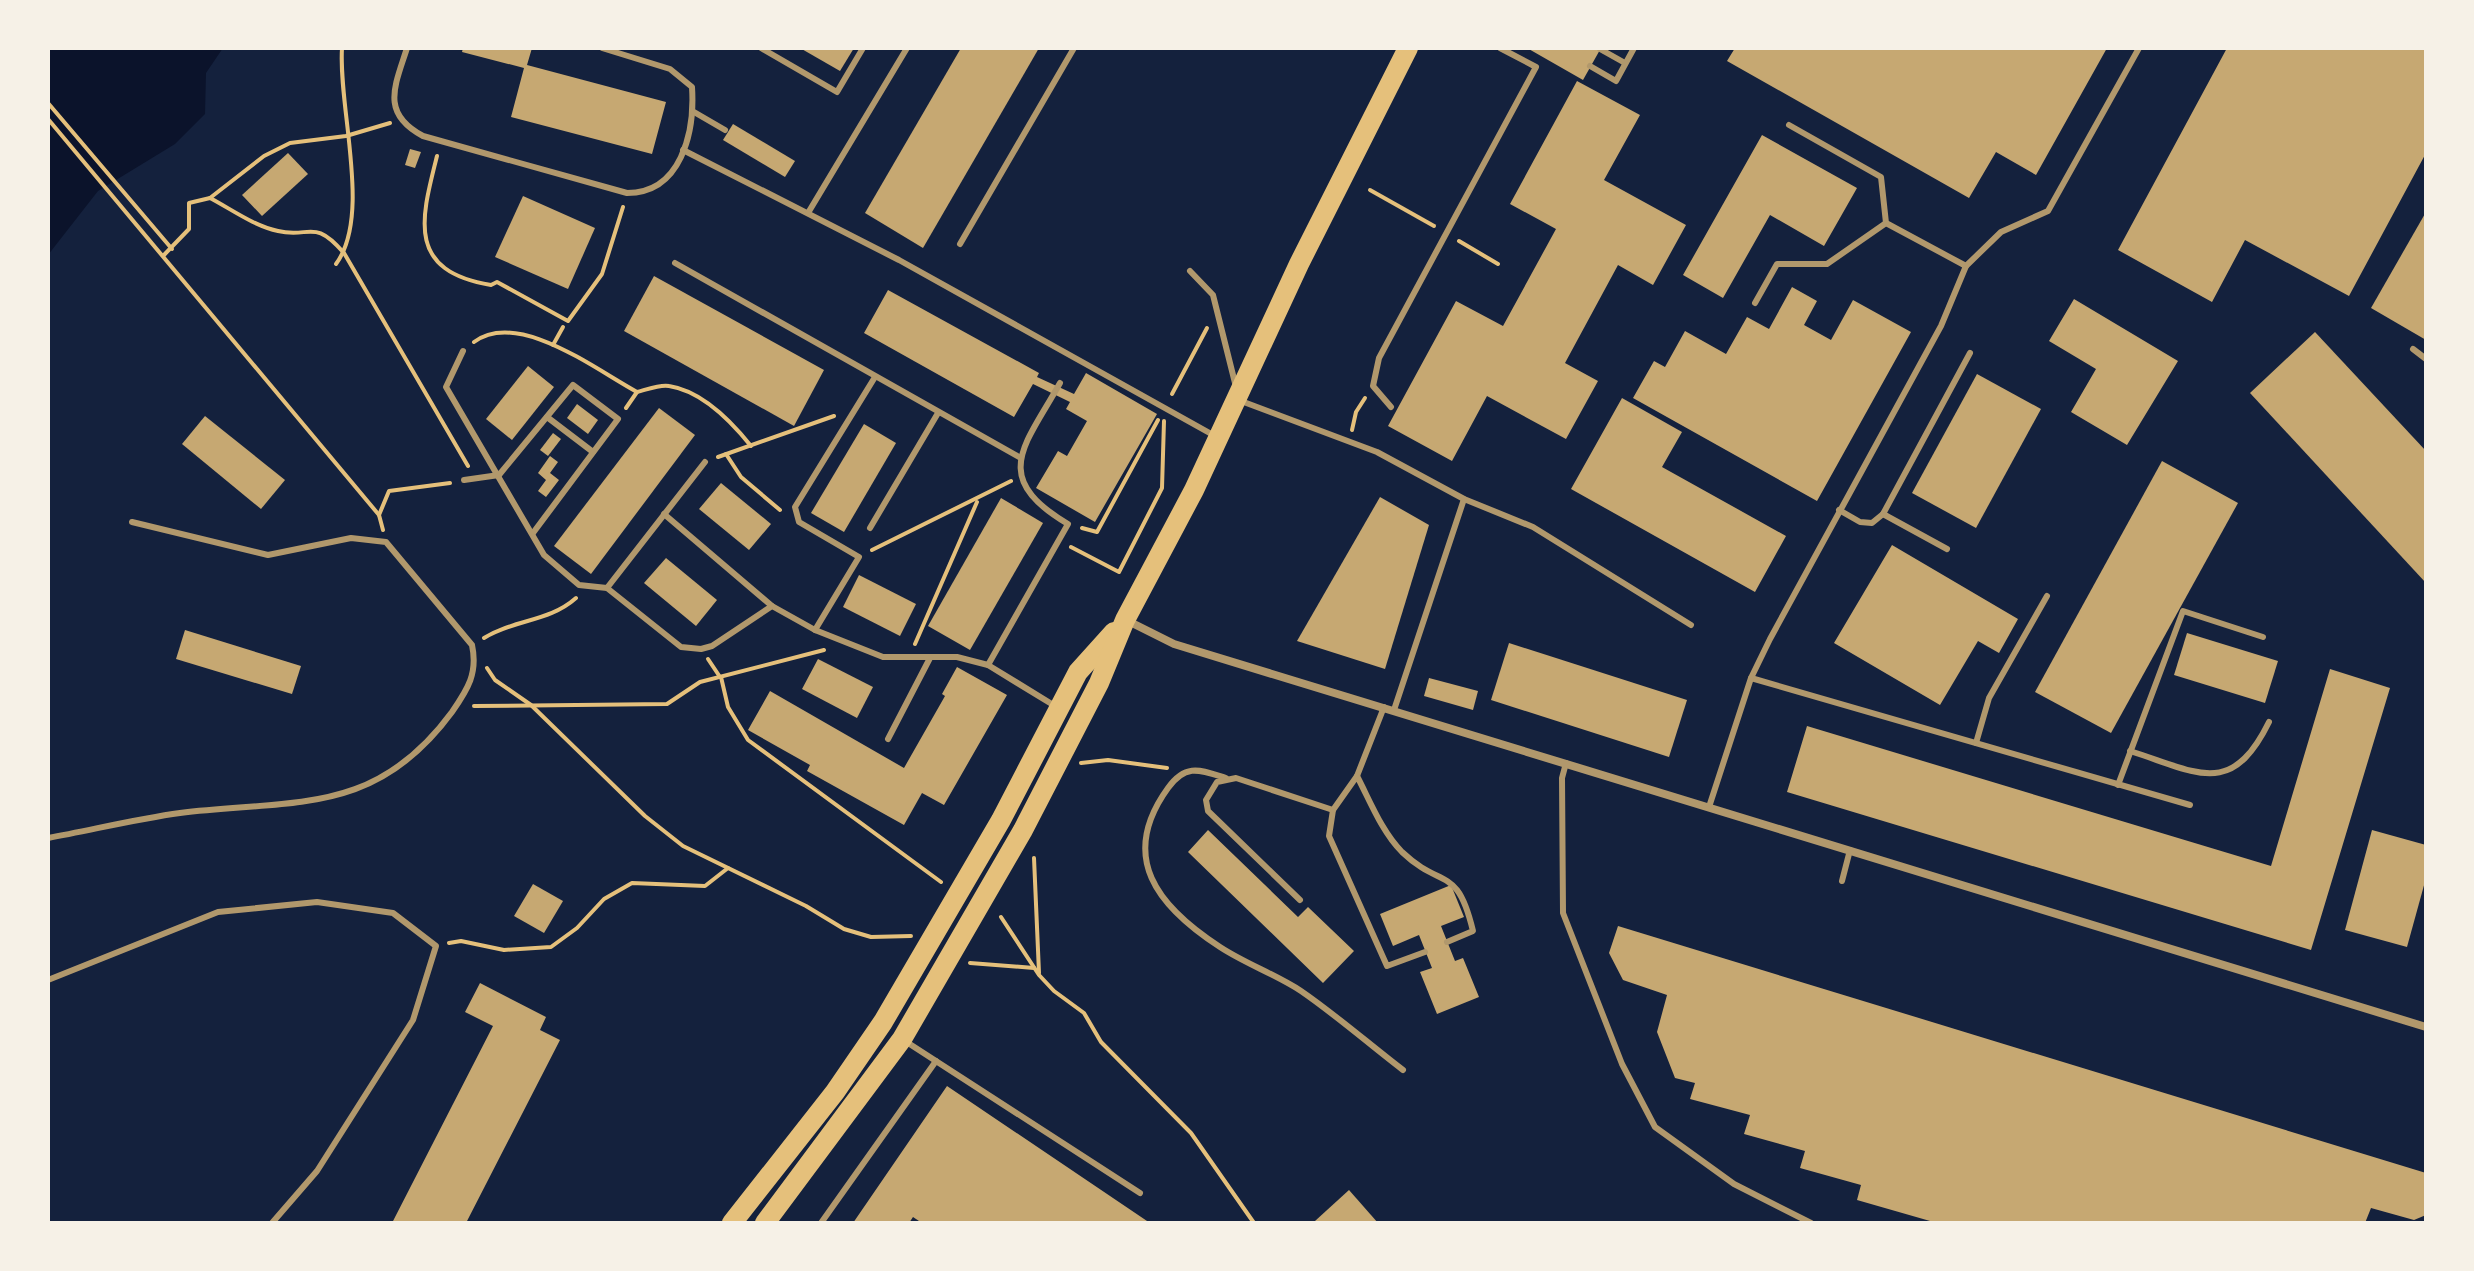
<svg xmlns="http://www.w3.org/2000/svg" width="2474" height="1271" viewBox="0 0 2474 1271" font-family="'IBM Plex Serif',serif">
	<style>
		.water { fill: #0b132b }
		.building { fill: #c6a872 }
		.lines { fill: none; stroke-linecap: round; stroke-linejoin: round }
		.path { stroke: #e5c07b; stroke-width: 4 }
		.service { stroke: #b1986c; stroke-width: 6 }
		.minor { stroke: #b1986c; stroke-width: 8 }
		.primary { stroke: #e5c07b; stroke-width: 20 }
	</style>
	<rect width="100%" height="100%" fill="#14213d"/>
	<polygon class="water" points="48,48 223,48 206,73 205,114 175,144 98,191 48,255"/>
	<g class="building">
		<polygon points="463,48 532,48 527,65 666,102 652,154 511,117 524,68 462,52"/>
		<polygon points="800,48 854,48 840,71"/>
		<polygon points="961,48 1039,48 923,248 865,213"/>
		<polygon points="1527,48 1601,48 1583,80"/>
		<polygon points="1735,48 2107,48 2036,175 1996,152 1969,198 1727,61"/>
		<polygon points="2227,48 2426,48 2426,153 2349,296 2245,240 2212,302 2118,250"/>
		<polygon points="1577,81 1640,115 1604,180 1686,225 1653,285 1618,265 1565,363 1598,381 1566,439 1487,396 1452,461 1388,426 1456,301 1503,326 1556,229 1510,204"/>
		<polygon points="733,124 795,161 785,177 723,140"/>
		<polygon points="1762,135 1857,188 1824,246 1770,215 1723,298 1683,275"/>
		<polygon points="410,149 421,152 415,168 405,165"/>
		<polygon points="288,153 308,174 262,216 242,195"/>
		<polygon points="523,196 595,228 568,289 495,257"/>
		<polygon points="2426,212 2426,340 2371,308"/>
		<polygon points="654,276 824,370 794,426 624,331"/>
		<polygon points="1792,287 1817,301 1804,325 1831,340 1853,300 1911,332 1817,501 1633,398 1654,361 1665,367 1685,331 1726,354 1747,317 1769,329"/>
		<polygon points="888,290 1039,373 1037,377 1074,394 1086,373 1157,414 1095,522 1036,488 1058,451 1067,456 1087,421 1066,409 1070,402 1033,384 1014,417 864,333"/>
		<polygon points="2074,299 2178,361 2127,445 2071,412 2096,369 2049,341"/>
		<polygon points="2315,332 2426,451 2426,583 2250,393"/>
		<polygon points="528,366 554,387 512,440 486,419"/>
		<polygon points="1977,374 2041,409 1976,528 1912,493"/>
		<polygon points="1622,398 1682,432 1662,467 1786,536 1755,592 1571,489"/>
		<polygon points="577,404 598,420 588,434 567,418"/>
		<polygon points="659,408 695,435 591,574 554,546"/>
		<polygon points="205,416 285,480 261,509 182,444"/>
		<polygon points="864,424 896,443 844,532 811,513"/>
		<polygon points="553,433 561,439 548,456 540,450"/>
		<polygon points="550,456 558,462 550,473 559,480 546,497 538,491 546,480 538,473"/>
		<polygon points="2162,461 2238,503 2111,733 2035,692"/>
		<polygon points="721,483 771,524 749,550 699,509"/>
		<polygon points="1380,497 1429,525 1385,669 1297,641"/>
		<polygon points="1001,498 1043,523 970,650 928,626"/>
		<polygon points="1892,545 2018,619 1999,653 1978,641 1940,705 1834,643"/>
		<polygon points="666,558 717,600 696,626 644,583"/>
		<polygon points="859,575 916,604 900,636 843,607"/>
		<polygon points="185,630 301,666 292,694 176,659"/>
		<polygon points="2187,633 2278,661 2265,703 2174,675"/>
		<polygon points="1509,643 1687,700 1669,757 1491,700"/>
		<polygon points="818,659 873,687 857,718 802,689"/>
		<polygon points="957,667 1007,695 944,805 922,793 904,825 807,771 810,765 748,730 770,691 904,768 945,696 942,694"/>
		<polygon points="2330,669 2390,688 2311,950 1787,792 1807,726 2271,866"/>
		<polygon points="1429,678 1478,691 1473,710 1424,696"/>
		<polygon points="1208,830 1298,917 1308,907 1354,951 1323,983 1188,852"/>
		<polygon points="2372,830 2426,845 2426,878 2407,947 2345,930"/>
		<polygon points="533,884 563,901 544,933 514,916"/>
		<polygon points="1451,885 1464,917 1441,926 1455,961 1463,958 1479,997 1437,1014 1420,972 1432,968 1419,935 1393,946 1380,914"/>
		<polygon points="1618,926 2426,1173 2426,1215 2414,1220 2371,1208 2365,1223 1937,1223 1857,1200 1861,1185 1800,1168 1805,1151 1744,1134 1750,1115 1690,1099 1695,1083 1675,1078 1657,1032 1667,995 1623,980 1609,953"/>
		<polygon points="480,983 546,1017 540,1030 560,1040 466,1223 392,1223 493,1026 465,1012"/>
		<polygon points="947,1086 1150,1223 922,1223 913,1217 909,1223 853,1223"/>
		<polygon points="1349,1190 1378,1223 1317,1223 1315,1221"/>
	</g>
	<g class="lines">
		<g class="path">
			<polyline points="48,103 172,249"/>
			<polyline points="48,119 379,515"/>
			<path d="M437,156C421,219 406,271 491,285L497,282L568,321L602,274L623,207"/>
			<polyline points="1370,190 1434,226"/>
			<path d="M210,198C231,209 254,226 278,231C310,239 313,217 344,253L468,466"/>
			<polyline points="1459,241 1498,264"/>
			<polyline points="164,255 189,229 189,203 210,198 264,156 290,143 346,136 390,123"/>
			<path d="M336,264C372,215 338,109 342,48"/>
			<path d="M474,342C518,309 596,370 637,392L626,408"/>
			<polyline points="553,345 563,327"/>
			<path d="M637,392C646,390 660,384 669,386C702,391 731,421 751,446"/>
			<polyline points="1172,394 1207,328"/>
			<polyline points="1352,430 1356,412 1365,398"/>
			<polyline points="726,454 741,477 780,510"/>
			<polyline points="718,457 834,416"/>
			<polyline points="1082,528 1097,532 1158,420"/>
			<polyline points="383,530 379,515 389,491 450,483"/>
			<polyline points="1071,547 1119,572 1162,488 1164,421"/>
			<polyline points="872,550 1011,481"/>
			<path d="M484,638C515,619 549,622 576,598"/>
			<polyline points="915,644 977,502"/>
			<polyline points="708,659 720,677"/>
			<polyline points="487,668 495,680 531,705 645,816 683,846 806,906 844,929 871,937 911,936"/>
			<polyline points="721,677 728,707 748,740 941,882"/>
			<polyline points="474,706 667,704 700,682 824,650"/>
			<polyline points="1081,763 1108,760 1167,768"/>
			<polyline points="1034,858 1039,973"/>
			<polyline points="1001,917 1039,975 1054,991 1084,1013 1101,1042 1191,1133 1254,1223"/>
			<polyline points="449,943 461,941 504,950 551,947 577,928 604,899 632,883 705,886 728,868"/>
			<polyline points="970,963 1034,968"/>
		</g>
		<g class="service">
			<path d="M407,48C395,86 380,113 423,136L627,193C681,193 695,133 692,87L670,69L602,48"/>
			<polyline points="761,48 837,92 863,48"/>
			<polyline points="1600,49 1625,63"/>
			<polyline points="1590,66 1616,81 1634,48"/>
			<polyline points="694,112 725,130"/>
			<polyline points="683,150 899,260 1215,436"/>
			<polyline points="808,213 907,48"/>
			<polyline points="960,244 1074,48"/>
			<polyline points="675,263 1019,457"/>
			<polyline points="1966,266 2001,232 2048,211 2139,48"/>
			<polyline points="1190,271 1213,295 1236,387"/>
			<polyline points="1755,303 1777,264 1827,264 1886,223"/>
			<polyline points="2413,349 2426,359"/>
			<polyline points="463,351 446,387 544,555 579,585 607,588 681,647 701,649 712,646 772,606 815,630 883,657 957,657 988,665 1055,706"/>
			<polyline points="1241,401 1377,452 1464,499 1533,527 1691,625"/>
			<polyline points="1391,407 1373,386 1379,358 1536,67 1500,48"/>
			<polyline points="547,417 593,452"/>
			<polyline points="464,480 499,475 573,385 618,419 533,533"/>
			<polyline points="1839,510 1860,522 1872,523 1883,514 1970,353"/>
			<polyline points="664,514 772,606"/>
			<polyline points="1883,514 1947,549"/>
			<polyline points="870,528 938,413"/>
			<polyline points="607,588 705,462"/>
			<polyline points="815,630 859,557 799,522 795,507 875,377"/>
			<path d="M988,665L1068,524C989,477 1025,446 1060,383"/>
			<polyline points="1751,678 2190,805"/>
			<polyline points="1394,710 1464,499"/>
			<polyline points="888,739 930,658"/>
			<polyline points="1976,743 1989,698 2047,596"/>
			<path d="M2130,751C2197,772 2231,799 2269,722"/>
			<polyline points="1566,763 1562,778 1563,913 1622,1064 1655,1127 1734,1184 1811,1223"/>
			<polyline points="1357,776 1384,707"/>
			<path d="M1226,778C1200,770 1186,763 1168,788C1118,857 1157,906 1220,947C1246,964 1275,974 1301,991C1336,1015 1369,1044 1403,1070"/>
			<polyline points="2118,785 2183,611 2263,637"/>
			<polyline points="1709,807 1751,678 1770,639 1941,326 1966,266 1886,223 1881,177 1789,125"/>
			<path d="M48,838C92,830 136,819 180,813C294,799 375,817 452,712C468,689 478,673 472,645L386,542L351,538L268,555L132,522"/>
			<polyline points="1842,881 1850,850"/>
			<polyline points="1300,900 1208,811 1206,800 1217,782 1236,778 1333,810"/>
			<path d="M1425,952L1387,966L1329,836L1333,810L1357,776C1370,801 1382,832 1402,852C1442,890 1457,864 1473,931L1447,942"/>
			<polyline points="48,980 218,912 317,902 393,913 436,946 413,1020 317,1171 272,1223"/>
			<polyline points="905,1041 1140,1193"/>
			<polyline points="821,1223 936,1061"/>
		</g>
		<polyline class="minor" points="1126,620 1174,644 2426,1027"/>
		<g class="primary">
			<polyline points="732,1223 835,1092 883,1022 1001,820 1078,672 1114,632"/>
			<polyline points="765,1223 902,1039 1023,830 1099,683 1125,620 1194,490 1299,264 1408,48"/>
		</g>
	</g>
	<rect width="2474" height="1271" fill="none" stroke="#f6f1e7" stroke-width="100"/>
</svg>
